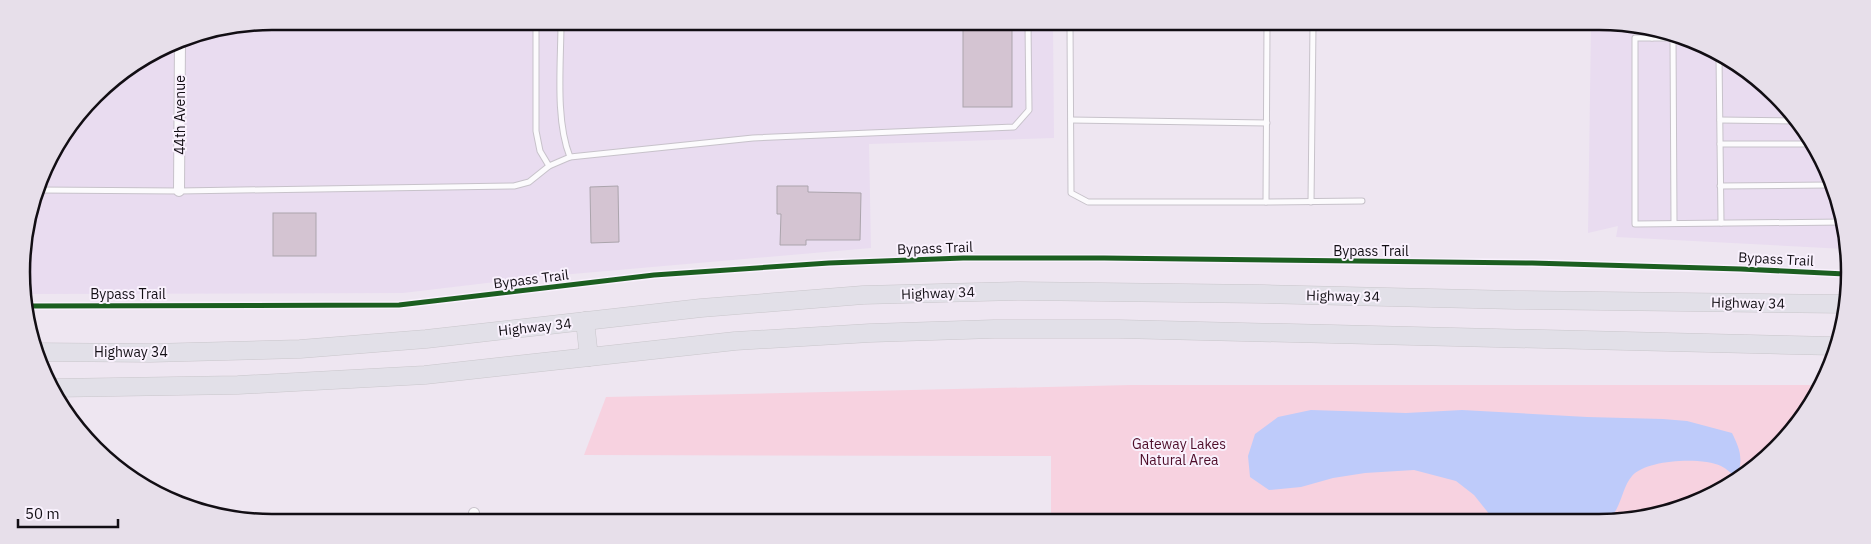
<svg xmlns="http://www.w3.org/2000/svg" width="1871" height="544" viewBox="0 0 1871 544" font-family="'IBM Plex Sans',sans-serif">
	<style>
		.built { fill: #e9dcf0 }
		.green { fill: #f7d2e0 }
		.water { fill: #becbfa }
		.building { fill: #d4c4d2; stroke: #aba4ac }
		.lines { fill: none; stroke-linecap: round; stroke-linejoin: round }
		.service-casing { stroke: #c7c2ca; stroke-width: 7 }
		.minor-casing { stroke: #c7c2ca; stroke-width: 12 }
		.trunk-casing { stroke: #c9c6cb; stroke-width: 19 }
		.service { stroke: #fcfbfd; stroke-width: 5 }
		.minor { stroke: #fcfbfd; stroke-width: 10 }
		.trunk { stroke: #e2e0e8; stroke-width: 18 }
		.cycleway-casing { stroke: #f9f1fd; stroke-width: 8 }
		.cycleway { stroke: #1b5e20; stroke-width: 5 }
		.labels { text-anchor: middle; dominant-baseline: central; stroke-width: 4; stroke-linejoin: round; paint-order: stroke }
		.street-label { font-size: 14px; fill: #120e14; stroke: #f9f1fd }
		.park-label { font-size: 14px; fill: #4e0d29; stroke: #f9f1fd }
		.rim { fill: none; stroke: #120e14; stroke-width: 2.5 }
	</style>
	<rect width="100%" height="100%" fill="#eee6f1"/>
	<g class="built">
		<polygon points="272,21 1053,24 1054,138 869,144 871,248 538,277 403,293 27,294 22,255 47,161 106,84 176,40"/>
		<polygon points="1591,26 1648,26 1738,63 1807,132 1845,223 1845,249 1616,237 1618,226 1588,233"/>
	</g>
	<polygon class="green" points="1131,385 1821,385 1816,397 1776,450 1710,497 1631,521 1051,520 1051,456 584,455 606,397"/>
	<path class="water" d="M1311,410L1406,413L1462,410L1587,417L1663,419L1687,421L1732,433C1741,451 1743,459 1737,478C1732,474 1727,469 1721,466C1702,457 1647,459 1632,476C1621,488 1621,514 1605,521L1494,520L1474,495L1456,481L1414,470L1365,473L1333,478L1301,487L1269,490L1250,477L1248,456L1255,434L1278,417Z"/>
	<g class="building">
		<rect x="963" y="24" width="49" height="83"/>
		<polygon points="618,186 619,242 591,243 590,187"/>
		<polygon points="777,186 808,186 808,192 861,193 860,240 806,240 806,245 780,245 781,214 777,214"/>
		<rect x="273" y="213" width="43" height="43"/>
	</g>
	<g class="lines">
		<defs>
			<g id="service">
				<polyline points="536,22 536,131 540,151 549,166"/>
				<path d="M561,22C561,63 555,120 570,157"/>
				<polyline points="1070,24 1071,193 1088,202 1266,202 1267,25"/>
				<polyline points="1652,28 1652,38 1635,38 1635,224 1845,222"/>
				<polyline points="1652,38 1674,38"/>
				<polyline points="1673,38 1674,223"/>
				<polyline points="1719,56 1721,223"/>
				<polyline points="1071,120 1267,123"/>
				<polyline points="1720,120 1796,121"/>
				<polyline points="1720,144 1812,144"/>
				<polyline points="1720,186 1829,185"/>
				<polyline points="39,190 179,191 514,186 529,182 549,166 570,157 753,138 1014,127 1029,110 1028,24"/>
				<polyline points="1266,202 1362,201"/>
				<polyline points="1311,202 1313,25"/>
			</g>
			<g id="minor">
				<polyline points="179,191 180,40"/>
				<polyline points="474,518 474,513"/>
			</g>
			<g id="trunk">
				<polyline points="585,321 589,357"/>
				<polyline points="34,352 150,353 300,349 426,339 701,308 863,295 1020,291 1264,294 1516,300 1845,304"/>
				<polyline points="54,388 238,385 425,375 735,341 870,333 994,329 1119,329 1835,346"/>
			</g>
		</defs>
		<use href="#service" class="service-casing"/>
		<use href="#minor" class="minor-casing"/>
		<use href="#trunk" class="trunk-casing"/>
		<use href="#service" class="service"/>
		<use href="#minor" class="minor"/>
		<use href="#trunk" class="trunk"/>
		<defs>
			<polyline id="cycleway" points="28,306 399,305 654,275 829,263 963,258 1104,258 1532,263 1741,269 1845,274"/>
		</defs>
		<use href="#cycleway" class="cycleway-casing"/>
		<use href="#cycleway" class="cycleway"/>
	</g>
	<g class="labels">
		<g class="street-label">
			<text transform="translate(180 115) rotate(-90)">44th Avenue</text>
			<text transform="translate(935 248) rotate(-2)">Bypass Trail</text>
			<text x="1371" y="251">Bypass Trail</text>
			<text transform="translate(1776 259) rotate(3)">Bypass Trail</text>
			<text transform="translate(531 279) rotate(-7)">Bypass Trail</text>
			<text transform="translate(938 293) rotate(-2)">Highway 34</text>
			<text x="128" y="294">Bypass Trail</text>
			<text transform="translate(1343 296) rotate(1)">Highway 34</text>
			<text transform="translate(1748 303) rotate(1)">Highway 34</text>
			<text transform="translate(535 327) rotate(-6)">Highway 34</text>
			<text x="131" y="352">Highway 34</text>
		</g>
		<g class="park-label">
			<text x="1179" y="444">Gateway Lakes<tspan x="1179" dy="16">Natural Area</tspan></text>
		</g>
	</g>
	<path d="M0 0H1871V544H0ZM272 30H1599A242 242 0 0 1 1841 272V272A242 242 0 0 1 1599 514H272A242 242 0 0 1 30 272V272A242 242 0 0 1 272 30Z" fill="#e7dfea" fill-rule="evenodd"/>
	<path class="rim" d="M272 30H1599A242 242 0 0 1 1841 272V272A242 242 0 0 1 1599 514H272A242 242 0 0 1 30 272V272A242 242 0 0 1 272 30Z"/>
	<path d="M18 519v8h100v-8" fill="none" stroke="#120e14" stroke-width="2.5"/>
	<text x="25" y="519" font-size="15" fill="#120e14" stroke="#f9f1fd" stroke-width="4" paint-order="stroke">50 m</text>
</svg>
